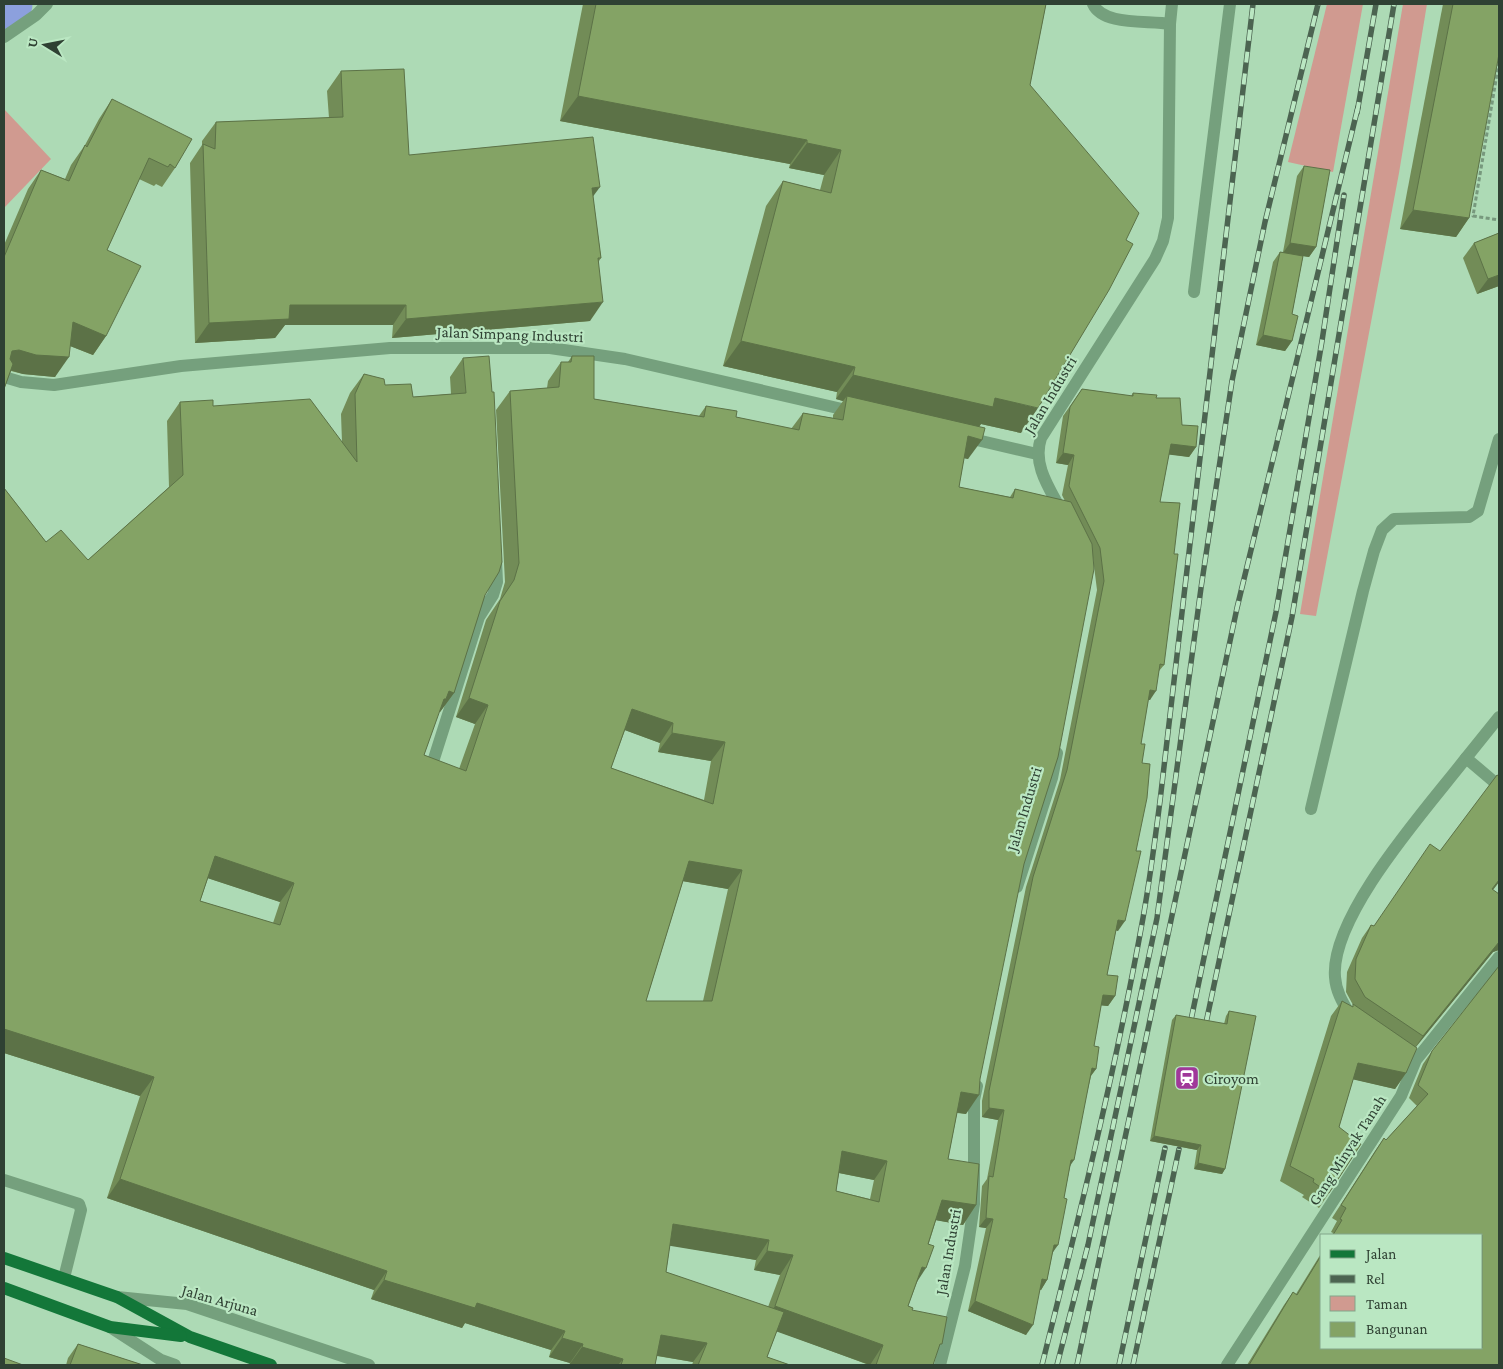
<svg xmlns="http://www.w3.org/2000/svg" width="1503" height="1369" viewBox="0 0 1503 1369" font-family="'Crimson Pro',serif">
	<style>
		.green { fill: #d09a90 }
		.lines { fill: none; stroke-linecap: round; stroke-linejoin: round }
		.river { stroke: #8ca0dd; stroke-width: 49 }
		.path { stroke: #77987d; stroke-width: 3; stroke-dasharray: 4 2.5; stroke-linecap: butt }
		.minor { stroke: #75a07d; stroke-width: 12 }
		.major { stroke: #137739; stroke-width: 12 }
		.rail-casing { stroke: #4c6451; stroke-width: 5.5 }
		.rail { stroke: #bae7c2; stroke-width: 4; stroke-dasharray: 11; stroke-linecap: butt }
		.wall { fill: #728c57; fill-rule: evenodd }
		.shaded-wall { fill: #5c7247 }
		.building { fill: #84a365; stroke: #5c7247; fill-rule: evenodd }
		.labels { text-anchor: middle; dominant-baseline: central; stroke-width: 4.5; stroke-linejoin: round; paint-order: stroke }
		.street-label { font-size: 16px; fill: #2f4133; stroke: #bae7c2 }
		.poi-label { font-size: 16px; fill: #2f4133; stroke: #bae7c2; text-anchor: start }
	</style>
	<rect width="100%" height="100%" fill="#addab5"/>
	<g class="green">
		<polygon points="1327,4 1363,4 1333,172 1288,162"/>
		<polygon points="1403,4 1427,4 1399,173 1316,616 1300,614"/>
		<polygon points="4,109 51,159 4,208"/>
	</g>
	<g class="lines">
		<polyline class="river" points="4,6 8,4"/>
		<polyline class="path" points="1499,62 1473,216 1499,220"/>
		<g class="minor">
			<path d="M1093,4C1103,26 1148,20 1170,24"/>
			<polyline points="4,37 36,15 47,4"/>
			<polyline points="1194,292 1230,4"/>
			<polyline points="4,377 21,382 54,385 181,366 390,348 550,348 625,359 855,412"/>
			<polyline points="964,437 1037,454"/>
			<path d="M1062,512C1050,489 1032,465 1041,438L1155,259L1163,241L1168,218L1170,24L1172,4"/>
			<polyline points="1499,717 1466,758 1499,786"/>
			<polyline points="431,768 479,617 493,595 497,582 496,560"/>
			<polyline points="1311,809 1363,591 1374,551 1382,530 1394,519 1469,517 1478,511 1499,439"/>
			<polyline points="1017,887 1052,778 1057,753"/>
			<path d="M1350,1015C1343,1003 1336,992 1335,977C1330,915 1428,807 1466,758"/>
			<polyline points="4,1180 79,1204 81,1210 64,1278"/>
			<polyline points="117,1297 187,1304 369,1365"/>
			<polyline points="110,1327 161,1360 175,1365"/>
			<polyline points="940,1365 965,1266 974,1204 974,1100 977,1086"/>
			<polyline points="1227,1365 1401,1096 1416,1060 1499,957"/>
		</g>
		<g class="major">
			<polyline points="4,1258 117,1297 190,1337 271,1365"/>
			<polyline points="4,1288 110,1327 181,1336"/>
		</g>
		<defs>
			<g id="rail">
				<polyline points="1357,113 1376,4"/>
				<polyline points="1191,1020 1276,612 1322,341 1344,195"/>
				<polyline points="1206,1023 1292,617 1394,4"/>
				<path d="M1042,1365C1079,1217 1116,1068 1143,918C1150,879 1155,840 1160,801L1253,4"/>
				<polyline points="1057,1365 1088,1245 1157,918 1201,588 1232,381 1265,222 1318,4"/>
				<polyline points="1077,1365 1237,608 1358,107"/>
				<polyline points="1119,1365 1165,1148"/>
				<polyline points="1133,1365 1179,1149"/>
			</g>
		</defs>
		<use href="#rail" class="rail-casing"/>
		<use href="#rail" class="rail"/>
	</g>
	<g class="wall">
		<path d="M583,4H1046L1030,85L1021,433L981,424L979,427L968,459L964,458L959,487L1010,497L1015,489L1065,501L1062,495L1068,465L1056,463L1063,416L1082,389L1131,396L1133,393L1156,398L1182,425L1196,447L1189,457L1169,454L1160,502L1164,665L1159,671L1150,700H1148L1141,744L1118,931L1116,930L1107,975L1115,996L1108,1006L1101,1005L1094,1046L1096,1069L1091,1076L1070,1167L1047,1280L1041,1290L1040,1289L1026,1335L968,1311L986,1228L979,1227L982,1186L987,1179L998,1120L982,1117V1101L1026,887L1060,780L1097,590L1093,558L966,1114L957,1113L948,1159L976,1205L963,1225L936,1220L917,1282L908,1306L912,1310L937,1352L933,1365H869L777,1331L767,1357L790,1365H692L693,1362L657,1356L655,1365H569L570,1363L549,1357L551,1350L465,1323L462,1328L371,1299L374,1290L107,1198L140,1096L4,1053V488L46,542L88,560L169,487L167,421L180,402L213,406L342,442L341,414L350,393L364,374L385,385L413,397L451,394L450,377L463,358L485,595L454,693L440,712L439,711L424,755L459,769L475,724L456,717L486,620L500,599L505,582L496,410L510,391L547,388L548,381L561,362H568L572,356L594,399L699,416L706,406L736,417L791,429L803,413L833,418V415L843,401L836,399L837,392L723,366L766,206L783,181L820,190L824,175L789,168L790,164L560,121ZM625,730L660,743L658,752L711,761L704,800L611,768ZM208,878L280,902L273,923L200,901ZM683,881L728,889L703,1001H646ZM839,1173L874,1180L870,1199L836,1191ZM670,1245L756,1260L754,1270L780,1275L768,1307L666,1272Z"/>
		<polygon points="1443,4 1499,4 1469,218 1456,237 1400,229"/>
		<polygon points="341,71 409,155 593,197 601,258 599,261 590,321 392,338 393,325 285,325 275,338 195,343 190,163 202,145 202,141 216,122 329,118 327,91"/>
		<polygon points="112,99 175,168 162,187 156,184 154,186 139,179 107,250 106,336 93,355 70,346 55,377 23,374 11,371 4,389 4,245 28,189 41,170 65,179 71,165 85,145 99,119"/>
		<polygon points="1304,166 1316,247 1309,257 1303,256 1292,314 1292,341 1285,351 1256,345 1273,262 1280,252 1283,252 1297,176"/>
		<polygon points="1499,233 1499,286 1477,294 1463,258 1474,243"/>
		<polygon points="1499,776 1499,882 1493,890 1499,894 1499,950 1493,952 1416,1047 1406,1073 1395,1089 1353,1079 1339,1127 1329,1193 1319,1208 1302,1197 1304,1195 1280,1181 1331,1016 1342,1001 1352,1007 1353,1005 1346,992 1347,972 1362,938 1371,925 1374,926 1440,851"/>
		<polygon points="1499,966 1499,1365 1247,1365 1284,1305 1293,1292 1296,1294 1322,1252 1322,1348 1482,1348 1482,1235 1332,1235 1333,1233 1331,1232 1337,1221 1332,1218 1375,1151 1384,1138 1386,1140 1417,1106 1409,1098 1423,1064 1432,1051"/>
		<polygon points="1229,1011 1225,1169 1222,1174 1194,1169 1197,1150 1150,1141 1172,1020 1176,1015 1224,1024 1226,1016"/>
		<polygon points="78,1344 143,1365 66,1365 68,1358"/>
	</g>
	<g class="shaded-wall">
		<polygon points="578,96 807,140 790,164 560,121"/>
		<polygon points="807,143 841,150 824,175 789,168"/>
		<polygon points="600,187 586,206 592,188"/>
		<polygon points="1413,210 1469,218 1456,237 1400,229"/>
		<polygon points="1290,243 1316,247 1309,257 1283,253"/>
		<polygon points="1499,275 1499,286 1477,294 1488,279"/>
		<polygon points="603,302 590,321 392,338 406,319"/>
		<polygon points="290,305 406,305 393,325 285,325 275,338 195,343 209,323"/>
		<polygon points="73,322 106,336 93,355 60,342"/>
		<polygon points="1263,335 1292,341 1285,351 1256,345"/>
		<polygon points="741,341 855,367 837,392 723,366"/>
		<polygon points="19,350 69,357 55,377 23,374 6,369 12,351"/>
		<polygon points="853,375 995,398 1038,408 1021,433 981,424 976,431 847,396 843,401 836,399"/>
		<polygon points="968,436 982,440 968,459 954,456"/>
		<polygon points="1171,444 1196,447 1189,457 1164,454"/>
		<polygon points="1063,453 1074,455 1068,465 1056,463"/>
		<polygon points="1150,690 1156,691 1150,700 1143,699"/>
		<polygon points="449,691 454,693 440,712 438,711 430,718"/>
		<polygon points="469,698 488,705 475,724 456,717"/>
		<polygon points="632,709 673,723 660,743 619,728"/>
		<polygon points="672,733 725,742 711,761 658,752"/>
		<polygon points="215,856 294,883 280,902 201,876"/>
		<polygon points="689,861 742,870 728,889 676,880"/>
		<polygon points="1499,880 1499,882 1483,902 1492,889"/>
		<polygon points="1118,920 1125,921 1118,931 1111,929"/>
		<polygon points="1499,942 1499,950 1493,952 1414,1049 1423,1036"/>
		<polygon points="1103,995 1115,996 1108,1006 1096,1005"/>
		<polygon points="4,1029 154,1077 140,1096 4,1053"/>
		<polygon points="1358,1063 1406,1073 1395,1089 1347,1078"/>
		<polygon points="1092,1068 1096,1069 1089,1078"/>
		<polygon points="961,1092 979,1095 966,1114 948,1111"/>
		<polygon points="989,1108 1004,1110 998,1120 982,1117"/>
		<polygon points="1154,1136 1201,1145 1197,1150 1150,1141"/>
		<polygon points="842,1151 887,1161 874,1180 829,1171"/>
		<polygon points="1071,1160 1074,1160 1068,1169"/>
		<polygon points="1198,1163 1225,1169 1222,1174 1194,1169"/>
		<polygon points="120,1179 387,1271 374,1290 107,1198"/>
		<polygon points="942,1200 976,1205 963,1225 929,1219"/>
		<polygon points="986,1218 993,1219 986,1228 979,1227"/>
		<polygon points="673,1224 769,1240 756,1260 659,1244"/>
		<polygon points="1054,1245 1058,1245 1051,1255"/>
		<polygon points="767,1251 793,1255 780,1275 754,1270"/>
		<polygon points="922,1267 926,1268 913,1288"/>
		<polygon points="1042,1279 1047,1280 1041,1290 1035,1288"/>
		<polygon points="384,1280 477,1303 565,1331 551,1350 465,1323 462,1328 371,1299"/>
		<polygon points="975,1301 1033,1325 1026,1335 968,1311"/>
		<polygon points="775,1306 883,1345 870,1365 761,1326"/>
		<polygon points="661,1335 707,1343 693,1362 647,1354"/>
		<polygon points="562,1338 583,1344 570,1363 549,1357"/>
		<polygon points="582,1347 623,1359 618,1365 569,1365"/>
	</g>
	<g class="building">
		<polygon points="596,4 1046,4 1030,85 1139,213 1126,240 1133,244 1109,290 1038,408 995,398 993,407 853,375 855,367 741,341 783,181 831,193 841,150 807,143 807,140 578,96"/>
		<polygon points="1453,4 1499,4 1499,54 1469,218 1413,210"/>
		<polygon points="404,69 409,155 593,137 600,187 592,188 601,258 598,258 603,302 406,319 406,305 290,305 289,319 209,323 203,144 215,149 216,122 343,117 341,71"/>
		<polygon points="112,99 192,139 175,168 170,164 168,167 149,158 107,250 141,266 106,336 73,322 69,357 36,355 19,350 12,351 10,359 13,364 4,389 4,257 41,170 69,181 85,145 87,147"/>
		<polygon points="1304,166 1330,170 1316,247 1290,243"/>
		<polygon points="1499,233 1499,275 1488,279 1474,243"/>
		<polygon points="1280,252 1303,256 1292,314 1298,316 1292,341 1263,335"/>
		<path d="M489,356L492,392H494L502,562L499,572L485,595L454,693L449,691L446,699H444L424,755L466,771L488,705L469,698L500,601L514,580L519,563L510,391L559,387L561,362H571L572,356H594V399L704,417L706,406L737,411L736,417L799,430L803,413L843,420L847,396L985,428L982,440L968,436L959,487L1013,498L1015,489L1071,502L1092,544L1094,569L1058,757L1024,864L980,1079L979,1095L961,1092L948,1159L979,1164L976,1205L942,1200L928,1244L934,1246L926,1268L922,1267L908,1306L913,1308L912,1310L947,1317L942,1344H940L933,1365H876L883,1345L775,1306L793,1255L767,1251L769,1240L673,1224L666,1272L784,1312L767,1357L790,1365H698L707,1343L661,1335L655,1365H621L623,1359L582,1347L583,1344L562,1338L565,1331L477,1303L475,1308L384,1280L387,1271L120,1179L154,1077L4,1029V488L46,542L61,530L88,560L183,475L180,402L213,400V406L310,399L357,462L355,394L364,374L384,379L385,385L411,384L413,397L466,393L463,358ZM632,709L673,723L672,733L725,742L713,804L611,768ZM215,856L294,883L280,925L200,901ZM689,861L742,870L712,1001H646ZM842,1151L887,1161L879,1202L836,1191Z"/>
		<polygon points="1082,389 1133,396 1133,393 1157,395 1156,398 1180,398 1182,425 1198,426 1196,447 1171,444 1160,502 1180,503 1174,554 1178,554 1164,665 1160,664 1156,691 1150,690 1141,744 1145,744 1142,763 1150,764 1147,798 1136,851 1141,851 1125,921 1118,920 1107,975 1118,976 1115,996 1103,995 1094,1046 1099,1047 1096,1069 1092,1068 1074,1160 1071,1160 1064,1198 1067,1199 1058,1245 1054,1245 1047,1280 1042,1279 1033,1325 975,1301 993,1219 986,1218 989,1176 993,1177 1004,1110 989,1108 989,1091 1033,877 1067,770 1104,581 1100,548 1069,486 1074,455 1063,453 1070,407"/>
		<polygon points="1497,775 1499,776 1499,880 1492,889 1499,894 1499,942 1423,1036 1365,997 1355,979 1356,959 1371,925 1374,926 1430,844 1440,851"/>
		<polygon points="1499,966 1499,1365 1249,1365 1293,1292 1297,1295 1322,1254 1322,1348 1482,1348 1482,1235 1333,1235 1342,1220 1340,1219 1346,1208 1341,1205 1384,1138 1386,1140 1428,1094 1418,1085 1432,1051"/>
		<polygon points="1342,1001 1353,1007 1353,1004 1417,1048 1406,1073 1358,1063 1339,1127 1361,1144 1329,1193 1313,1182 1314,1179 1290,1166"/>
		<polygon points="1229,1011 1256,1016 1225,1169 1198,1163 1201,1145 1154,1136 1176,1015 1227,1024"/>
		<polygon points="78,1344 143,1365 70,1365"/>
		<polygon points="4,1358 23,1365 4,1365"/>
	</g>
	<defs>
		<symbol id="station-square" viewBox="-11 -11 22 22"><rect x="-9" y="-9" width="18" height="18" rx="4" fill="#a0389a" stroke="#bae7c2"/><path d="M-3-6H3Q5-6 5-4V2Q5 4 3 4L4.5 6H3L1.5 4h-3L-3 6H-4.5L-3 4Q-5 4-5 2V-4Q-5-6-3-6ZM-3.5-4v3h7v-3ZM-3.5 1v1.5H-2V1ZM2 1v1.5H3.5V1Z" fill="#fff"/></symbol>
	</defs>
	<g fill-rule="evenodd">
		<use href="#station-square" x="1173" y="1064" width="28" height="28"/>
	</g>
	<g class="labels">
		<g class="street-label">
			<text transform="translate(510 334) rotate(2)">Jalan Simpang Industri</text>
			<text transform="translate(1050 395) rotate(-59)">Jalan Industri</text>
			<text transform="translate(1024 809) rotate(-73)">Jalan Industri</text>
			<text transform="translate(1347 1150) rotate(-57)">Gang Minyak Tanah</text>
			<text transform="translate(948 1252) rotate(-80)">Jalan Industri</text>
			<text transform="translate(220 1300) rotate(16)">Jalan Arjuna</text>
		</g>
		<g class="poi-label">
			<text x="1204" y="1078">Ciroyom</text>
		</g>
	</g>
	<rect width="1503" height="1369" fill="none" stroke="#2f4133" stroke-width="10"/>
	<rect x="1320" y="1234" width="162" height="115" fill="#bae7c2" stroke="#82a589"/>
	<rect x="1330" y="1250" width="25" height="8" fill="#137739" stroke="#82a589"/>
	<text x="1366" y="1259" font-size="15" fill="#2f4133">Jalan</text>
	<rect x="1330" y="1275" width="25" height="8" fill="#4c6451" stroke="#82a589"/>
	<text x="1366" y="1284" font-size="15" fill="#2f4133">Rel</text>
	<rect x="1330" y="1296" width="25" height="15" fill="#d09a90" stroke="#82a589"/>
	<text x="1366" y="1309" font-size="15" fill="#2f4133">Taman</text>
	<rect x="1330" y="1322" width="25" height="15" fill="#84a365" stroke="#82a589"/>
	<text x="1366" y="1334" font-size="15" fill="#2f4133">Bangunan</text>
	<g transform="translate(45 45) rotate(280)" stroke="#bae7c2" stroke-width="4" paint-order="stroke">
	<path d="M0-4L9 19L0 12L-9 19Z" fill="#2f4133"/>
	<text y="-8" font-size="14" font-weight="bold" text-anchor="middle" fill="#2f4133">U</text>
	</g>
</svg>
